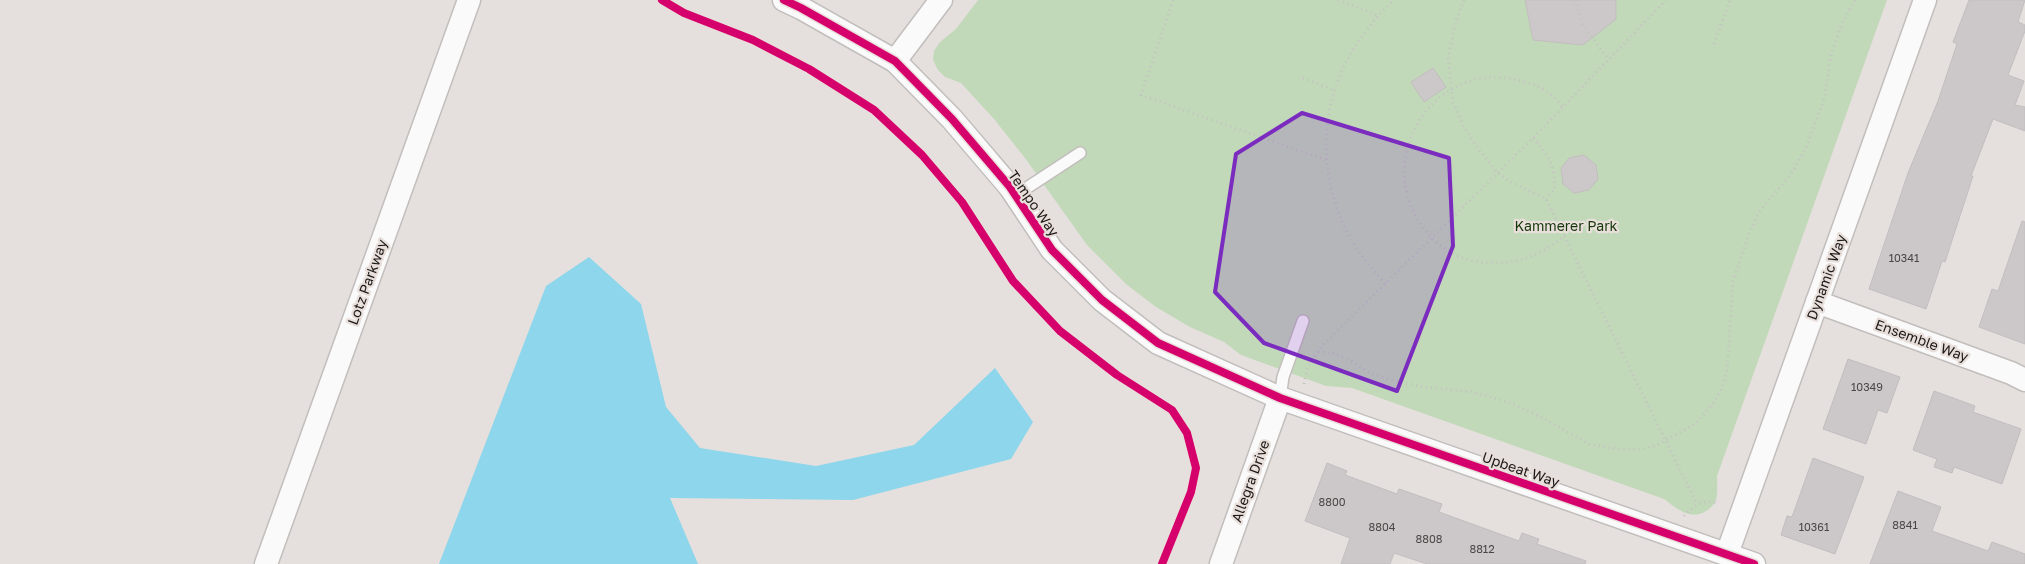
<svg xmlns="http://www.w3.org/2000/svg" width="2025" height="564" viewBox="0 0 2025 564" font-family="'Golos Text',sans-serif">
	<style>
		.green { fill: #c2d9b9 }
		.water { fill: #8dd6eb }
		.building { fill: #ccc8c9; stroke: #c2bebf }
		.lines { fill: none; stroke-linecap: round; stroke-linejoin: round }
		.service-casing { stroke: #c2bebc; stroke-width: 14 }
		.minor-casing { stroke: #c2bebc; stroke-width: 25 }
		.path { stroke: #c3c2c1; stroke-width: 3; stroke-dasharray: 1 4; stroke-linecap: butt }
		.service { stroke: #fbfafa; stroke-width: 11 }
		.minor { stroke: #fbfafa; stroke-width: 22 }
		.cycleway-casing { stroke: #e8dfdb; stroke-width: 11 }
		.cycleway { stroke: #d6006c; stroke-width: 8 }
		.marked { fill: #7b2cbf; fill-opacity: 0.2; stroke: #7b2cbf; stroke-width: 4; stroke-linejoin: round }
		.labels { text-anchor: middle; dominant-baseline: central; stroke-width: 4.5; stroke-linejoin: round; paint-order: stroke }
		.number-label { font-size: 11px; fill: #4a4646 }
		.street-label { font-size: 14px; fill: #1c1918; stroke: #e8dfdb }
		.park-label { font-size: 14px; fill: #143709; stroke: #e8dfdb }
	</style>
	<rect width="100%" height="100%" fill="#e5e0de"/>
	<path class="green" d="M978,0H1887L1717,476C1717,483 1718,493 1716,500C1714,505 1710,509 1706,511C1690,521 1676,508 1664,499L1352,388L1326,386L1241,355L1224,342L1190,327L1156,307L1127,285L1087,245L1025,158L994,119L961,83L945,77L938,70L933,60L934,51L940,42L956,29Z"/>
	<polygon class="water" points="589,257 641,304 666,407 700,448 816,466 914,445 995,368 1033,422 1011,459 853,500 670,498 698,564 439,564 546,286"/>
	<g class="building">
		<polygon points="1525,0 1616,0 1616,19 1583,45 1533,40"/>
		<polygon points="1969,0 2025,0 2018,22 2025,25 2025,31 2008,75 2024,81 2015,105 2025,107 2025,131 1993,119 1971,176 1973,176 1945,262 1942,261 1926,309 1869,289 1908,173 1938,101 1957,44 1953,42"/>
		<polygon points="1433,68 1446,87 1424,102 1411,82"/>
		<polygon points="1584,155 1596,165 1598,179 1589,190 1574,193 1563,184 1561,168 1569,158"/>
		<polygon points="2022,221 2025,222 2025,344 1979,327 1992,289 1998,291"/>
		<polygon points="1848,359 1900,377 1887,413 1878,410 1866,444 1823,429"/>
		<polygon points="1934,391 1975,406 1973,412 2021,429 2002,484 1954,467 1952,473 1934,467 1937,459 1913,450"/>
		<polygon points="1813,458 1864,477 1835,554 1781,535 1787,516 1792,517"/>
		<polygon points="1327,463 1347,471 1345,475 1397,494 1399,489 1442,504 1439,512 1519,541 1522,533 1539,539 1537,544 1586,561 1585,564 1427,564 1394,553 1390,564 1341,564 1350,538 1305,521"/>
		<polygon points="1898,491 1941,507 1932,531 1988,551 1992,542 2025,554 2025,564 1870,564"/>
	</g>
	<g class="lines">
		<defs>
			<g id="service">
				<polyline points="1016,195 1080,153"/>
				<polyline points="1280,398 1283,377 1303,321"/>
			</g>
			<g id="minor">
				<polyline points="784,0 801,8 895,61 952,119 1010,187 1052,250 1102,300 1158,343 1280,398 1754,564"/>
				<polyline points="895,61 941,0"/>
				<polyline points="1817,302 2011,373 2025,380"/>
				<polyline points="1727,554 1925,0"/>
				<polyline points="266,564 469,0"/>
				<polyline points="1221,564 1280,398"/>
			</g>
		</defs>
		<use href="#service" class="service-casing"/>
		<use href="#minor" class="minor-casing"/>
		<g class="path">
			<polyline points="1173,0 1141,95 1328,161"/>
			<polyline points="1338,0 1377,15"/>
			<polyline points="1464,0 1456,21 1448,57 1453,102 1463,125 1476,146 1498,173 1508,180 1546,199 1697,504"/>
			<polyline points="1575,0 1583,25 1608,59"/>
			<polyline points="1714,44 1730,0"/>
			<polyline points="1303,78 1333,90"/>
			<path d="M1562,106C1558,102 1553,96 1549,93C1539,85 1525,82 1514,79C1433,63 1375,156 1420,223C1432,242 1452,257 1474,261C1511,267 1537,259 1565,235"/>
			<path d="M1533,138C1548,156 1555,164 1555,189L1546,199"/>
			<path d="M1385,284C1370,266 1355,249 1345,228C1307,145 1328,61 1394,0"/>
			<polyline points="1318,352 1333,353 1351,361 1368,372 1390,380 1424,387 1473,392 1508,402 1539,416 1589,444 1616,449 1642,449 1657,445 1695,424 1712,405 1722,388 1727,372 1733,282 1749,234 1759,212 1791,174 1806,148 1824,99 1831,55 1843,21 1855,0"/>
			<polyline points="1304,384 1308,366 1322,346 1533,138 1666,0"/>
			<path d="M1684,516C1692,506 1707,497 1719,504"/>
		</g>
		<use href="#service" class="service"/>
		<use href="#minor" class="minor"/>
		<defs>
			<g id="cycleway">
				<polyline points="662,0 684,13 753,40 809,69 874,110 922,155 962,202 1013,281 1060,331 1117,375 1172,410 1187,433 1196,468 1191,492 1162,564"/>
				<polyline points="784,0 801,8 895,61 952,119 1010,187 1052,250 1102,300 1158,343 1280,398 1754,564"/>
			</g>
		</defs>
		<use href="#cycleway" class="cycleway-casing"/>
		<use href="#cycleway" class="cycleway"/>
	</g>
	<path class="marked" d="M1302,113L1449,158L1453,246L1397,391L1264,343L1215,292L1236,154Z"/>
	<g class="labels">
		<g class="number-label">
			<text x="1904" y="257">10341</text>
			<text x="1867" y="386">10349</text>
			<text x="1332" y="501">8800</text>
			<text x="1905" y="524">8841</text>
			<text x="1382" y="526">8804</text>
			<text x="1814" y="526">10361</text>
			<text x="1429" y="538">8808</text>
			<text x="1482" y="548">8812</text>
		</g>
		<g class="street-label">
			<text transform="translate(1034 203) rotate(55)">Tempo Way</text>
			<text transform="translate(1826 277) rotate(-70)">Dynamic Way</text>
			<text transform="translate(367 282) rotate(-70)">Lotz Parkway</text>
			<text transform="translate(1922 340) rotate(20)">Ensemble Way</text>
			<text transform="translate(1521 469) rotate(19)">Upbeat Way</text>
			<text transform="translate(1250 481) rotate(-70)">Allegra Drive</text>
		</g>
		<g class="park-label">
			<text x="1566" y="225">Kammerer Park</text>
		</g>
	</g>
</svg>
